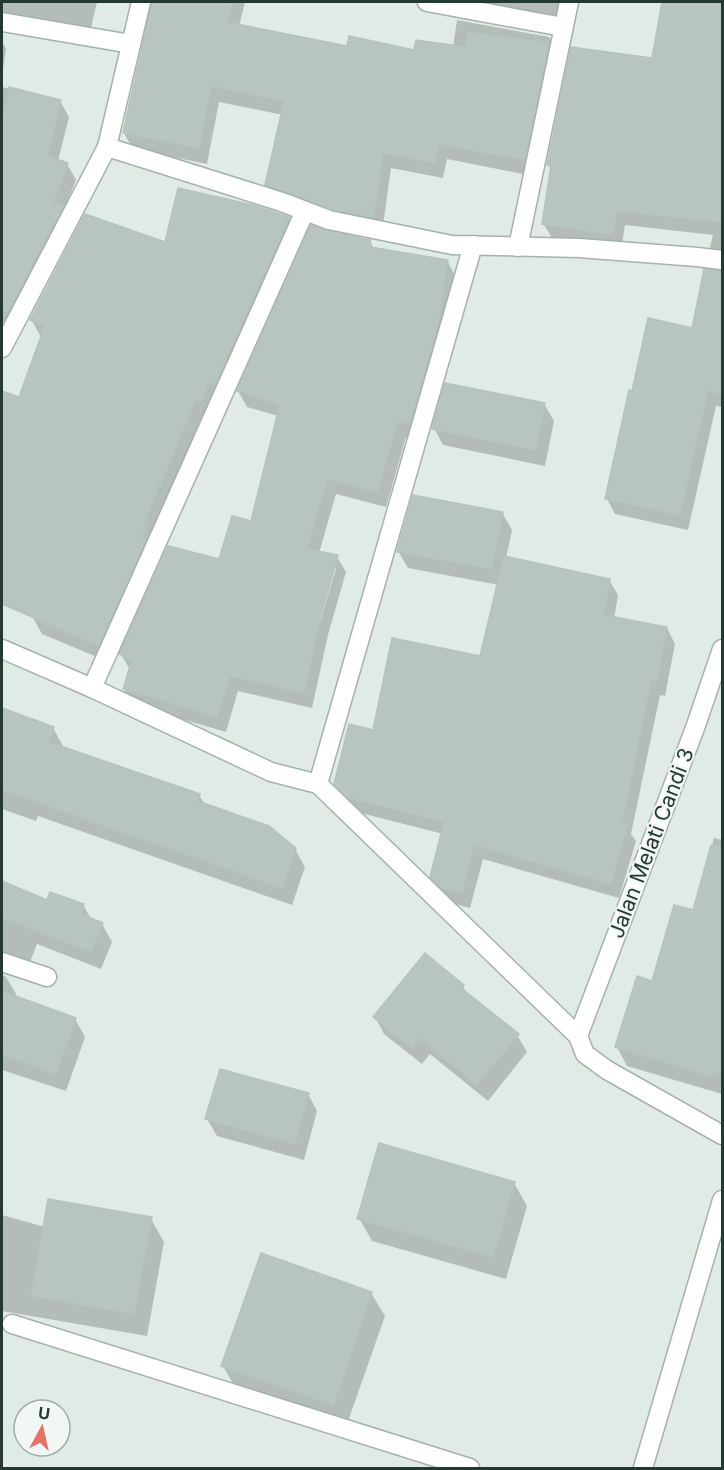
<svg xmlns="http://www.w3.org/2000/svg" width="724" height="1470" viewBox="0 0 724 1470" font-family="Inter,sans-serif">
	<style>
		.shadow { fill: #0003; fill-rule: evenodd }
		.building { fill: #b7c5be; stroke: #b4c4bb; stroke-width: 1.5 }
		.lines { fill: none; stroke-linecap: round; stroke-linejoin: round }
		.minor-casing { stroke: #a4b2ab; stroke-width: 21 }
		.minor { stroke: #fff; stroke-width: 18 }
		.labels { text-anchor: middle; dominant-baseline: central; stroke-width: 4.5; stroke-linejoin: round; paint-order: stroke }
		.street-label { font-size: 21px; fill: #233a31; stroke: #f1f7f4 }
	</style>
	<rect width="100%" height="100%" fill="#e1ebe5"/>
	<g class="shadow">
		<polygon points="2,2 97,2 90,32 2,30 2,32"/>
		<path d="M153,2H245L239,26L348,48L415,52L453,47L457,20L549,37L559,53L533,176L447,159L443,178L391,168L382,233L276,201L267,185L283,115L219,102L207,164L133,149L124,133ZM276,187L340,210L339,213L276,191Z"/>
		<polygon points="464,2 572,2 563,27"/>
		<polygon points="665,2 722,2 722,262 719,262 710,247 713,235 625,225 621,250 552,238 543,223 551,170 548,164 654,59"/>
		<polygon points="2,41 6,49 2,76"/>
		<polygon points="2,87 60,101 69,117 58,161 67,164 76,180 17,327 2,321"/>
		<polygon points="289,218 299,236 109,662 42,634 32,616 2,587 2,414 8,395 20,399 41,337 31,319 166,244"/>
		<path d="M326,232L370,241L374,249L447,261L456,277L418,439L406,437L386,507L336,494L319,553L337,557L346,572L328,635L312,708L238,691L226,732L133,705L124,689L130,670L121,654L220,561L252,523L278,416L247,407L238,391ZM333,568H336L319,626H316Z"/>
		<polygon points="722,271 722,407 716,406 688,530 615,514 607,499 634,393 693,329"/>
		<polygon points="544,404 554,421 545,466 443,445 434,428"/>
		<polygon points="502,513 512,530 506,558 609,580 618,595 614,619 667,628 675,644 665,696 660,695 631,834 636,841 619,898 483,859 470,908 451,903 441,892 432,877 443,834 357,812 345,799 335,783 374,732 481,657 499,585 408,568 398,551"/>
		<polygon points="2,708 53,728 63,746 62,748 199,795 205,805 295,849 305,867 292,905 38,816 36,821 2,809"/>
		<polygon points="714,838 722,840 722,1094 627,1066 617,1047 694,912"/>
		<polygon points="3,883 48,902 83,905 92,920 102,924 112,942 101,969 37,944 26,972 5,971 2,975 6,977 16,994 15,997 75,1019 85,1037 66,1091 2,1070 2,886"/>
		<polygon points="463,986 468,996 517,1035 527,1052 488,1101 430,1054 422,1064 384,1034 375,1017"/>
		<polygon points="308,1094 317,1111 304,1160 217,1136 207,1119"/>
		<polygon points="514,1183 527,1206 506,1279 372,1241 359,1218"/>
		<polygon points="2,1215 45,1227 151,1219 164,1242 147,1336 2,1311"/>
		<polygon points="371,1293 385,1316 346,1427 236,1389 223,1366"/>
	</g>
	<g class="building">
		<polygon points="152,2 233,2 227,22 347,46 349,36 414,50 416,40 465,47 468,32 549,43 525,160 439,144 435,163 383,153 374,218 332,209 265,185 284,101 211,86 199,148 123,133"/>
		<polygon points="662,2 723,2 723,222 617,211 613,235 542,224 551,165 547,165 571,47 652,58"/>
		<polygon points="9,87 61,100 48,156 68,163 53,203 63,206 8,312 2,310 2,120"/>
		<polygon points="178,188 253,205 290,217 215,385 208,383 201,402 196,400 143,525 146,527 141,539 146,540 99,646 2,604 2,391 19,397 45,325 30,320 85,214 165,242"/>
		<polygon points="311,225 327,231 370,240 370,247 448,260 438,326 410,424 398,422 377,492 327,479 307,549 338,555 320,619 304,693 230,676 217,717 123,689 132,660 119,654 168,546 219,559 232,516 251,521 280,404 237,391"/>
		<polygon points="704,269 723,271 723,395 708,391 680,515 605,499 629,390 632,391 648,318 692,328"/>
		<polygon points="445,383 545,403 536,450 432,429"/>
		<polygon points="413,495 503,512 492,569 397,552"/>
		<polygon points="504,556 610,579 604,615 667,627 657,681 651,680 622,823 628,824 611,884 474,845 462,893 441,888 430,877 444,822 347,797 334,784 349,724 373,730 392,638 480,656"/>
		<polygon points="2,708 54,727 49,742 200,794 198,801 269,826 296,848 282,888 2,790"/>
		<polygon points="711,845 723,847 723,1074 714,1072 712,1077 615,1047 637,976 652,981 674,905 693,910"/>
		<polygon points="2,881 47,900 50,892 84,904 81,914 103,923 91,952 2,918"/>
		<polygon points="425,953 464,985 461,988 519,1034 477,1085 420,1038 412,1049 373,1017"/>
		<polygon points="2,991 76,1018 56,1074 2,1055"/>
		<polygon points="220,1069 309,1093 295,1144 205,1119"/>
		<polygon points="379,1143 515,1182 493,1257 357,1219"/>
		<polygon points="48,1199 152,1217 134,1314 31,1296"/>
		<polygon points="261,1253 372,1292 333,1405 221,1366"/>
	</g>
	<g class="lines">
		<defs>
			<g id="minor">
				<polyline points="141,2 107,147 282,202 329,220 452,245 579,248 697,257 722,260"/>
				<polyline points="427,2 563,27"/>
				<polyline points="2,22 131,44"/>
				<polyline points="518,247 569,2"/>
				<polyline points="2,348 107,147"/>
				<polyline points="2,649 92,688 271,772 318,784 578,1036 585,1054 607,1070 722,1135"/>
				<polyline points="92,688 305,211"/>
				<polyline points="318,784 473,245"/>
				<polyline points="2,962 47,977"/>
				<polyline points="578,1036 695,728 722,649"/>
				<polyline points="12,1324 470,1468"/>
				<polyline points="643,1468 722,1200"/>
			</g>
		</defs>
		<use href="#minor" class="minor-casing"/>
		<use href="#minor" class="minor"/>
	</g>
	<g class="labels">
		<g class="street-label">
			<text transform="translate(651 843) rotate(-69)">Jalan Melati Candi 3</text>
		</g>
	</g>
	<rect width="724" height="1470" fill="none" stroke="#233a31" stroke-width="6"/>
	<g transform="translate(42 1428) rotate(8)"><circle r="28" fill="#f1f7f4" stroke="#9faba6" stroke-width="1.5"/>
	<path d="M0-4.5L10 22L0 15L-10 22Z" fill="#e77163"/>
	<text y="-9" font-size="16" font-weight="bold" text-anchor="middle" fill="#233a31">U</text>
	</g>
</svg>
